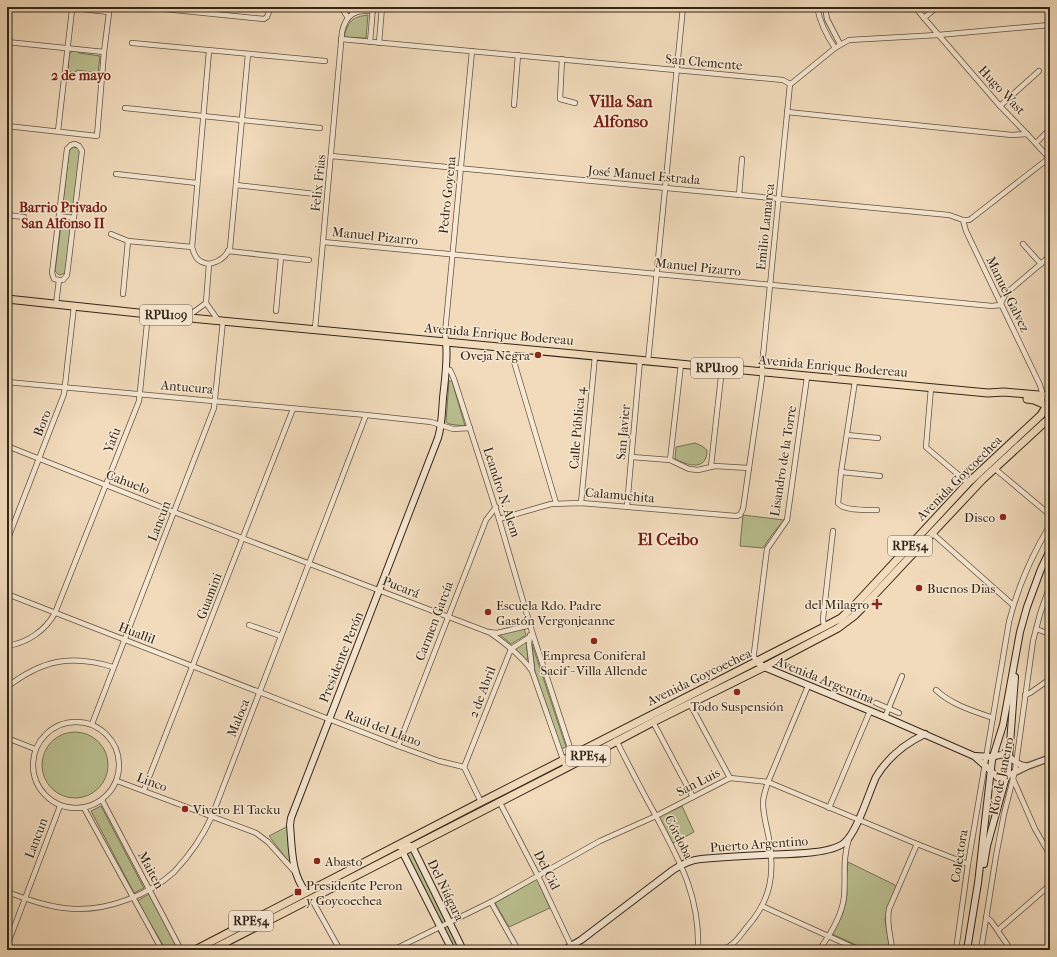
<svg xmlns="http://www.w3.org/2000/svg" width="1057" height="957" viewBox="0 0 1057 957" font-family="'IM FELL French Canon',serif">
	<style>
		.green { fill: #bac090; stroke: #767354 }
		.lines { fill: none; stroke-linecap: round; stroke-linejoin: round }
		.minor-casing { stroke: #625341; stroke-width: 6 }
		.tertiary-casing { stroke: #625341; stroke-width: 8 }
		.secondary-casing { stroke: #332618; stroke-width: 8 }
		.primary-casing { stroke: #332618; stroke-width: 9 }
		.minor { stroke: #f6e8d3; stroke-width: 4.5 }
		.tertiary { stroke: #f6e8d3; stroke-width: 5.5 }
		.secondary { stroke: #f6e8d3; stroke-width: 6 }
		.primary { stroke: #f1dbbb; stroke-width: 7 }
		.poi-dot { fill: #8f2418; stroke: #f6e8d3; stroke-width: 1.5 }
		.labels { text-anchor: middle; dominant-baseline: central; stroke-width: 3; stroke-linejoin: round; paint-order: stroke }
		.shield { fill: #f6e8d3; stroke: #6e6050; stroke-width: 1 }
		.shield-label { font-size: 12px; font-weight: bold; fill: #332618 }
		.street-label { font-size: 13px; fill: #332618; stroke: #f6e8d3 }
		.poi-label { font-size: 13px; fill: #332618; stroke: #f6e8d3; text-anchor: start }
		.neighbourhood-label { font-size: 14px; font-weight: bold; fill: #7a1f14; stroke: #f6e8d3 }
		.district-label { font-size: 17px; font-weight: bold; fill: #7a1f14; stroke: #f6e8d3 }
	</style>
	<rect width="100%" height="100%" fill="#f1dbbb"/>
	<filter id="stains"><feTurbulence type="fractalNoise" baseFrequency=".005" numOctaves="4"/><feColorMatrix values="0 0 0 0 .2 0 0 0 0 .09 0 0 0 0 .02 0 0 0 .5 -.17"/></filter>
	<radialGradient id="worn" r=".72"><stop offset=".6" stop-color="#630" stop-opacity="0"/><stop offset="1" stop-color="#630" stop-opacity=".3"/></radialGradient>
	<g class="green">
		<path d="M368,15L366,38L344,37C348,21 352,17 368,15Z"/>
		<polygon points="72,51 79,51 79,53 100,56 98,73 77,70 76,72 68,71 69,55"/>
		<polygon points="74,147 78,148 81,151 73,212 62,211 69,152 70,149"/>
		<polygon points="62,218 72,220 65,273 59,275 55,271"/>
		<polygon points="449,381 452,381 465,426 449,424 446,422"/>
		<path d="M695,443L702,446L707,450C707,472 687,465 675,459L676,447Z"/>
		<polygon points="743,515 784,520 771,536 763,548 740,546"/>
		<polygon points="524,628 526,635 511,644 499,634"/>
		<polygon points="526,642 528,659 526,660 515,649"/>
		<polygon points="532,644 566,747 561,749 535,672"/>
		<circle cx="75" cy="765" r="33"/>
		<polygon points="101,806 144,888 134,893 91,811"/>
		<polygon points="682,806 694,832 671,844 658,817"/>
		<polygon points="290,825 292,866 269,836"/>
		<polygon points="411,851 447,922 440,925 406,854"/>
		<polygon points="848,862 895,885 896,890 885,919 890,950 867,950 832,934 843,913 847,895 846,880"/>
		<polygon points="537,879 550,908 509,927 495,903"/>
		<polygon points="149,894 179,950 166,950 137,901"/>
		<polygon points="449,925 461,950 454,950 442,928"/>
	</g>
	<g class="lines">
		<defs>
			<g id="minor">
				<polyline points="145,7 264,19 267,17 271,7"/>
				<polyline points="341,7 348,18"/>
				<polyline points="349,7 353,13"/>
				<path d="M817,7C820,22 826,35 835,48"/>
				<polyline points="825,7 827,19 840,44"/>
				<polyline points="915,7 924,18"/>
				<polyline points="937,7 924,18 1000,106 1027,134 1050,159"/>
				<polyline points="209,13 210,7"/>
				<polyline points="341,39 783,80 790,84"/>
				<polyline points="7,42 104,52"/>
				<polyline points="370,42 373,7"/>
				<polyline points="132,43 325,61"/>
				<polyline points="379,43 382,7"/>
				<polyline points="562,59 560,99 575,103"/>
				<polyline points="790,84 792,83 835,48 849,40 938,35 1050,25"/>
				<polyline points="514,105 518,55"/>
				<polyline points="1000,106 1039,71"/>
				<polyline points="125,108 320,128"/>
				<polyline points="787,112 1012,135 1027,134"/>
				<polyline points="7,126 97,136 104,52 109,13 108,12 74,8 72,10 58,131"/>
				<polyline points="1036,143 1050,129"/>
				<polygon points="75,144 79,146 82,151 67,275 63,280 59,280 54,279 52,273 67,149 71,145"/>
				<polyline points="331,156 949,215 963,220 966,231 1040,385 1042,392 1042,403"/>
				<polyline points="116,174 197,183"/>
				<polyline points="236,185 315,194"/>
				<polyline points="739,195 742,159"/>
				<polyline points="7,215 24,217"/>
				<polyline points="59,216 74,218"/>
				<polyline points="963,220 969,220 972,218 1049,158"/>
				<path d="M111,234L128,241L192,247C195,258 198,262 209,264L206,303L218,320"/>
				<polyline points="323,242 992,306 1000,305"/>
				<polyline points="1023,244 1041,264"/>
				<polyline points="192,247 209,51"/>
				<polyline points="228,251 309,260"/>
				<path d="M209,264C219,262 226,257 230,248L248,54"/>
				<polyline points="123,294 128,241"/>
				<polyline points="56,304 59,280"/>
				<polyline points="1000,305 1005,295 1010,290 1050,256"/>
				<polyline points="276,311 281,257"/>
				<polyline points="187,317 206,303"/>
				<path d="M315,329L342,32C346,14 355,10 373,11"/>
				<polyline points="446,342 445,333 472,51"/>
				<polyline points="512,348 512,355 556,503"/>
				<polyline points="648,361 683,7"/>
				<polyline points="446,369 450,370 454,379 499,519 533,635 575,763"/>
				<path d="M855,381L841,472L838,503C843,511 868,510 877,510"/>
				<polyline points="7,382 366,415 431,422 453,429 470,428"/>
				<polyline points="931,388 926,447 928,449 968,483"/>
				<polyline points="847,435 878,438"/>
				<polyline points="7,446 174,512 488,632 497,633 531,625"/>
				<polyline points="632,457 670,460 689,469 698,470 715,466 749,468"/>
				<polyline points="670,460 681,364"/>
				<polyline points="711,466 722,368"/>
				<polyline points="994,468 1050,515"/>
				<polyline points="841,472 880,476"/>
				<polyline points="581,503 595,356"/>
				<polyline points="627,506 640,360"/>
				<polyline points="499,519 551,504 581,503 736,516 740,515 743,509 762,378 762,366 790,84"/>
				<polyline points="932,533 1013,605"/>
				<polyline points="7,541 64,394 74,306"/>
				<polyline points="7,594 398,746 439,761 464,767"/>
				<polyline points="249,625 281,636"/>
				<polyline points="824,627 823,619 833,531"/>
				<polyline points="1036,629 1050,634"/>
				<path d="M489,632C505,643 521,655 532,671L566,768"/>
				<polyline points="530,635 529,644 532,669"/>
				<path d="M7,646C27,643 45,631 55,613L139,401L148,314"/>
				<polyline points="757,662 754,657 754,653 767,549 787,520 807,377"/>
				<path d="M7,687C42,660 71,654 113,667"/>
				<path d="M936,690C952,705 973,711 993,718"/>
				<polyline points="1025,695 1030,693 1050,679"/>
				<polyline points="876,703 899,713"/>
				<polyline points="690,704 730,778"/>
				<polyline points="885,717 902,676"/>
				<circle cx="76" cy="765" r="43"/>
				<polyline points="653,722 693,797"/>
				<polyline points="92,724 214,408 223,321"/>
				<polyline points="7,738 35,749"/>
				<path d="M616,740C629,766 642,791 656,816C680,862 700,896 698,950"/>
				<polyline points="398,746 486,520 496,507"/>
				<polyline points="464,767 511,649 533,635"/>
				<polyline points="464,767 481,802"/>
				<polyline points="1013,779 1035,829 1050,855"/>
				<polyline points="117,781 256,833 268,842 295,872"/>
				<polyline points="144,790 293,409"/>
				<polyline points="102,800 181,950"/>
				<polyline points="499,801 538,876 573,950"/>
				<polyline points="84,808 162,950"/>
				<polyline points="829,808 870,711"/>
				<path d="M7,892C29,900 51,908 75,909C109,910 149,895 174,872C189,856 203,836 212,816L366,415"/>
				<polyline points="311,898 340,950"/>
				<polyline points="491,902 518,950"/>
				<polyline points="762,906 859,950"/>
				<polyline points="986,917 991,921 1011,950"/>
				<polyline points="998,930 1050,885"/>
				<polyline points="7,946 60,806"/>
				<polyline points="393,950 493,901 600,841 656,816 730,778 768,782 917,844 968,864"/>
				<path d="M717,950C720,949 725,949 728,947C736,943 742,933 747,927C771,900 775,874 769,839C767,827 763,815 763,803C763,796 766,789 768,782L808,686"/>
				<path d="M819,950C830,935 842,916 844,897C846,876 842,860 849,839"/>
				<path d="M892,950C891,935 886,925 889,909L917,844"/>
				<path d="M956,950L968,864L1009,622C1017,589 1032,555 1050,525"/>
				<polyline points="981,950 996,856 1004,814 1015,771 1033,641 1040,614 1050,585"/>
			</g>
			<g id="tertiary">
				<path d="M993,757C1013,749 1010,765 1026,766"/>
				<polyline points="990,770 998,778 1003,778 1028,766 1050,758"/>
			</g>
			<g id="secondary">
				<polyline points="757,662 764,667 885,717 974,756 990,770"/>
				<polyline points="975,756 993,757"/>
				<polyline points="396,846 412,846 463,950"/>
				<polyline points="403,849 402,851 452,950"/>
				<polyline points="984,864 987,846 1008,770 1015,677"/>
				<path d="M306,892C291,874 292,847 290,825L291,818L438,438C442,425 442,411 443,398C445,379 448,360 446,342"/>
				<path d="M564,950L581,940L673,870C682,864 690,860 701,859C722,857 742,856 763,855C782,854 829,855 844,843C857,833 869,792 876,777C888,757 904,744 925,734"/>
				<polyline points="967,950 978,883 992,760 1003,725 1020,632 1027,607 1041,569 1050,550"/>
			</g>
			<g id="primary">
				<polyline points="7,299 148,314 988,393 1004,392 1050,396"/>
				<polyline points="1027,399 1034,400 1046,405"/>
				<polyline points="195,950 481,802 824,627 841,618 855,605 968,483 1041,415 1046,407"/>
				<polyline points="211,950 566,768 653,722 764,667 838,628 854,616 861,609 982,480 1045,422 1050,419"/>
			</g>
		</defs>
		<use href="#minor" class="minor-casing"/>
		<use href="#tertiary" class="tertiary-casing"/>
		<use href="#secondary" class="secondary-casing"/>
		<use href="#primary" class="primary-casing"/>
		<use href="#minor" class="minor"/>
		<use href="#tertiary" class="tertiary"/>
		<use href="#secondary" class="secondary"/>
		<use href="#primary" class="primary"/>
	</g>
	<g class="poi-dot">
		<circle cx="538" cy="355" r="4"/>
		<circle cx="1003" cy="517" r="4"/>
		<circle cx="919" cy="588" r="4"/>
		<path d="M875 598h4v4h4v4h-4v4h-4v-4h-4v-4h4z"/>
		<circle cx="488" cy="612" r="4"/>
		<circle cx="594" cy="641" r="4"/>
		<circle cx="737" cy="692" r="4"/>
		<circle cx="185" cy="809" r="4"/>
		<circle cx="317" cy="861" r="4"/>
		<rect x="294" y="888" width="8" height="8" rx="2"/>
	</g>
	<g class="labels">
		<g class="shield">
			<rect x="140" y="305" width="52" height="20" rx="3"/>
			<rect x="691" y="358" width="52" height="20" rx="3"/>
			<rect x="888" y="536" width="44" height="20" rx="3"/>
			<rect x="566" y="746" width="44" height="20" rx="3"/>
			<rect x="229" y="911" width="44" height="20" rx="3"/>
		</g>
		<g class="shield-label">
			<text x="166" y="315">RPU109</text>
			<text x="717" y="368">RPU109</text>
			<text x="910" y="546">RPE54</text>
			<text x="588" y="756">RPE54</text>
			<text x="251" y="921">RPE54</text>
		</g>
		<g class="street-label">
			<text transform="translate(704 62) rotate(5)">San Clemente</text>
			<text transform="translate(1002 90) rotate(47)">Hugo Wast</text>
			<text transform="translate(644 175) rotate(5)">José Manuel Estrada</text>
			<text transform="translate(318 183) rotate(-84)">Felix Frias</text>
			<text transform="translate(447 195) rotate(-84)">Pedro Goyena</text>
			<text transform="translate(765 227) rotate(-84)">Emilio Lamarca</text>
			<text transform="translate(375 236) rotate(6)">Manuel Pizarro</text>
			<text transform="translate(698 267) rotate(6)">Manuel Pizarro</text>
			<text transform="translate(1008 294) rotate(64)">Manuel Galvez</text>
			<text transform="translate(499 334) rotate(5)">Avenida Enrique Bodereau</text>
			<text transform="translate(833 366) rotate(5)">Avenida Enrique Bodereau</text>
			<text transform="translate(187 387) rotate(5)">Antucura</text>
			<text transform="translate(42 423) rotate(-69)">Boro</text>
			<text transform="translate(577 428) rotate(-85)">Calle Pública 4</text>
			<text transform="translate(623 432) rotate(-85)">San Javier</text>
			<text transform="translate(112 440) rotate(-69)">Yafu</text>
			<text transform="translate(783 461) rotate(-81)">Lisandro de la Torre</text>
			<text transform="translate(959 478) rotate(-45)">Avenida Goycoechea</text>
			<text transform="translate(128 482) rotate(21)">Cahuelo</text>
			<text transform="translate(502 492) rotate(72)">Leandro N. Alem</text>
			<text transform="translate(620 495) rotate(5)">Calamuchita</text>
			<text transform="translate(159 521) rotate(-69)">Lancun</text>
			<text transform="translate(401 587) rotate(21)">Pucará</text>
			<text transform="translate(209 596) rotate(-69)">Guamini</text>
			<text transform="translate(434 621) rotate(-69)">Carmen García</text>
			<text transform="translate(137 633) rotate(21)">Huallil</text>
			<text transform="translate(341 657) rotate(-68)">Presidente Perón</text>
			<text transform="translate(699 677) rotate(-26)">Avenida Goycoechea</text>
			<text transform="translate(825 680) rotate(22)">Avenida Argentina</text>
			<text transform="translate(482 692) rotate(-69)">2 de Abril</text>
			<text transform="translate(238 718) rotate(-68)">Maloca</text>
			<text transform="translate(383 728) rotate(21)">Raúl del Llano</text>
			<text transform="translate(1001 776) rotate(-78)">Río de Janeiro</text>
			<text transform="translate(152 782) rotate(20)">Linco</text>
			<text transform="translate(698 782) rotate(-27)">San Luis</text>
			<text transform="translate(679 837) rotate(63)">Córdoba</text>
			<text transform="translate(36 838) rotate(-69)">Lancun</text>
			<text transform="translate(759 844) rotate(-4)">Puerto Argentino</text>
			<text transform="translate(959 856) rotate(-81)">Colectora</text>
			<text transform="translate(151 870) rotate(62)">Maiten</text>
			<text transform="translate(547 870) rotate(63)">Del Cid</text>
			<text transform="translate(446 890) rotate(64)">Del Niágara</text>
		</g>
		<g class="poi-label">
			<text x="530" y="355" text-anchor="end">Oveja Negra</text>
			<text x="995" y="517" text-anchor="end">Disco</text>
			<text x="927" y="588">Buenos Dias</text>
			<text x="869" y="604" text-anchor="end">del Milagro</text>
			<text x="496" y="605">Escuela Rdo. Padre<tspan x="496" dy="15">Gastón Vergonjeanne</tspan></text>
			<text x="594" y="655" text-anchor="middle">Empresa Coniferal<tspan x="594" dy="15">Sacif - Villa Allende</tspan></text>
			<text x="737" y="706" text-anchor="middle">Todo Suspensión</text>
			<text x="193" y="809">Vivero El Tacku</text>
			<text x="325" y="861">Abasto</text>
			<text x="306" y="885">Presidente Peron<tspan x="306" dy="15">y Goycoechea</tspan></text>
		</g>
		<g class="neighbourhood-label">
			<text x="81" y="75">2 de mayo</text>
			<text x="63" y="207">Barrio Privado<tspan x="63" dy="16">San Alfonso II</tspan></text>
		</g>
		<g class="district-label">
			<text x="621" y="101">Villa San<tspan x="621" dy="20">Alfonso</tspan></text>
			<text x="668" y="539">El Ceibo</text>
		</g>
	</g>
	<rect width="1057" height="957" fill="none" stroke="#f1dbbb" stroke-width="24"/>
	<rect x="8" y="8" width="1041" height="941" fill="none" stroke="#332618" stroke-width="2"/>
	<rect x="12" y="12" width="1033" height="933" fill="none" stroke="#332618"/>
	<rect width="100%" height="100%" filter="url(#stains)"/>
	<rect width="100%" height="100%" fill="url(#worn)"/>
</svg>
